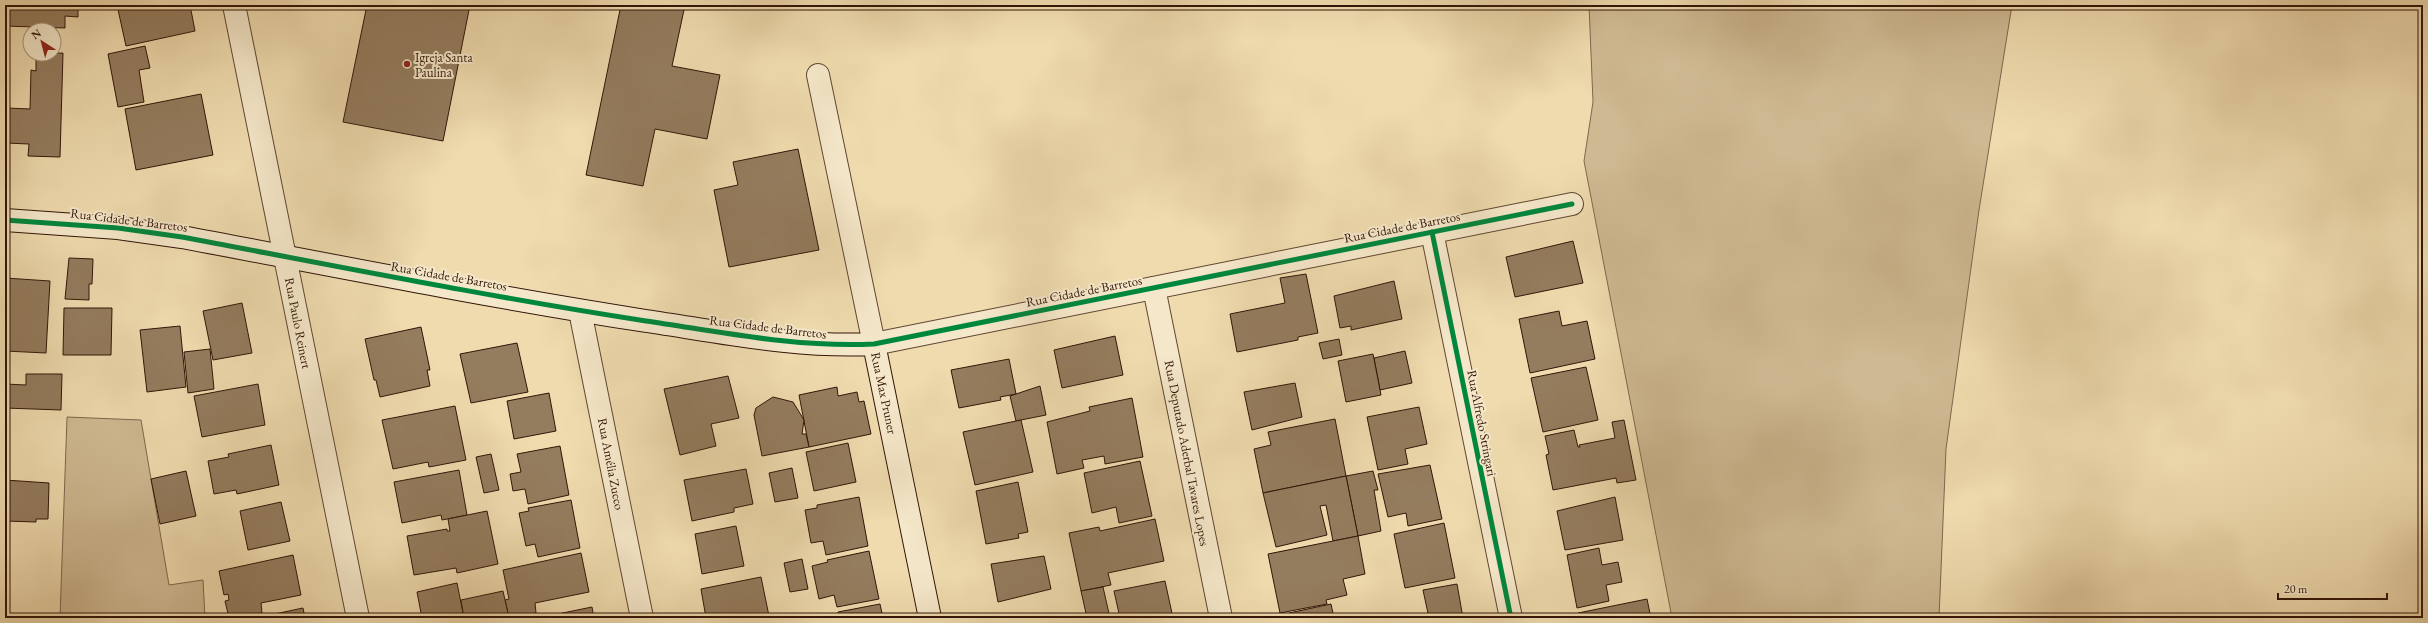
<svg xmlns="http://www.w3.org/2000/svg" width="2428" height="623" viewBox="0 0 2428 623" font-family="'EB Garamond',serif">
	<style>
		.green { fill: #cfb992; stroke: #80674d }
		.building { fill: #947c5e; stroke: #321508 }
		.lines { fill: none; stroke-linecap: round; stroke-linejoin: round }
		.street-casing { stroke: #614632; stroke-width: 24 }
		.secondary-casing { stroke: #321508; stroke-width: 24 }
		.street { stroke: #f5e8ca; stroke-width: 22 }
		.secondary { stroke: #f5e8ca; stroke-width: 22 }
		.cycleway-casing { stroke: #f5e8ca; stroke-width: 8 }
		.cycleway { stroke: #00873e; stroke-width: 5 }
		.poi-dot { fill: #8f2418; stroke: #f5e8ca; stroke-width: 1.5 }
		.labels { text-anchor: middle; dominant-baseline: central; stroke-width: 4; stroke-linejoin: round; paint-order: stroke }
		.poi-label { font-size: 13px; fill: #321508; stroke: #f5e8ca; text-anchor: start }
		.street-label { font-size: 13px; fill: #321508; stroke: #f5e8ca }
	</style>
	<rect width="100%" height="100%" fill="#efdbae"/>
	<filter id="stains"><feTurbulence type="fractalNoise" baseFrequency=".005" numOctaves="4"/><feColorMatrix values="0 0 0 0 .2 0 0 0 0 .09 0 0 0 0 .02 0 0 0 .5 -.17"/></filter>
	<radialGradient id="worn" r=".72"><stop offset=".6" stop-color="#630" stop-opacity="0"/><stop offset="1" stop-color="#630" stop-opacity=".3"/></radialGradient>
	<g class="green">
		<polygon points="1589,5 2012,5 1979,210 1946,449 1939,618 1672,618 1584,161 1593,102"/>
		<polygon points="67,417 141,420 169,585 203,580 205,618 60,618"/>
	</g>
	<g class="building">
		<polygon points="5,5 78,5 78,17 65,16 65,28 5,26"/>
		<polygon points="117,5 190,5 195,31 126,46"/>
		<polygon points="367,5 470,5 443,141 343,122"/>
		<polygon points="621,5 685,5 672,66 720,75 707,139 655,129 643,186 586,175"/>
		<polygon points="145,46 150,68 139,70 144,102 118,107 108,54"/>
		<polygon points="63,53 60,157 28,156 29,144 6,143 7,108 30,109 31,70 36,71 36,54"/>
		<polygon points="201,94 213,155 136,170 125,109"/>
		<polygon points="798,149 819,250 729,267 714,190 738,185 733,162"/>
		<polygon points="1573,241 1583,283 1515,297 1506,257"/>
		<polygon points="69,258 93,259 92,284 89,284 89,300 65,299"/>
		<polygon points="1306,274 1318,333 1298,337 1298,340 1237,352 1230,314 1285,303 1280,278"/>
		<polygon points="5,278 50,281 46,353 5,351"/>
		<polygon points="1394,281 1402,319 1351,330 1351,326 1340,328 1334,296"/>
		<polygon points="242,303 252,353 213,360 203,311"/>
		<polygon points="64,308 112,308 111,355 63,355"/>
		<polygon points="1559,311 1562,326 1587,321 1595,359 1530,373 1519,319"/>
		<polygon points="180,326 186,387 147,392 140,330"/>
		<polygon points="421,327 430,370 427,370 430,386 380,397 376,380 374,380 365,339"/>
		<polygon points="1115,336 1123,375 1062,388 1054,350"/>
		<polygon points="1339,339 1342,355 1323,359 1319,343"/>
		<polygon points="517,343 528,392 471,403 460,354"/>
		<polygon points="210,349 214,389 188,393 184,352"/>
		<polygon points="1405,351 1412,383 1380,390 1374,358"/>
		<polygon points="1373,354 1381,395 1346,402 1338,361"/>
		<polygon points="1009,359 1016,394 1000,397 1001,400 959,408 951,370"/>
		<polygon points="1586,367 1598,420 1543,432 1531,378"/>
		<polygon points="26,374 62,374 61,410 5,408 5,384 26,385"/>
		<polygon points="728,376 739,418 711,424 716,446 680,455 664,389"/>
		<polygon points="1295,383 1302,417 1252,430 1244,392"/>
		<polygon points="258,384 265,425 202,437 194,396"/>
		<polygon points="1040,386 1046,415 1016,421 1010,396"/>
		<polygon points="837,387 838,396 857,392 859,402 864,401 871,434 809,447 799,395"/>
		<polygon points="549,393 556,431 514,439 507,401"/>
		<polygon points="773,397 793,402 804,420 802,434 806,434 809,447 762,456 754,415 756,408"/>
		<polygon points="1132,398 1143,457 1105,464 1104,456 1082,460 1084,468 1057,474 1047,422 1090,411 1089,407"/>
		<polygon points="455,406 466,460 429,467 428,462 393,469 382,420"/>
		<polygon points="1419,407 1427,444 1405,449 1408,464 1378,470 1367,417"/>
		<polygon points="1335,419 1346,476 1263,493 1254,449 1271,445 1268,432"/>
		<polygon points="1021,420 1033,472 975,485 963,432"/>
		<polygon points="1624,420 1636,480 1617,483 1616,478 1553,490 1546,455 1549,454 1545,436 1574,430 1578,447 1580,447 1579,445 1615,438 1612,422"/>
		<polygon points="848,443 856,482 814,491 806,452"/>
		<polygon points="271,445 279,485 237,494 236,490 214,494 208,461 229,457 228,454"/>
		<polygon points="560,446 569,495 528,504 525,489 513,491 510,474 521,472 517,454"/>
		<polygon points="491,454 499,490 484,493 476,457"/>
		<polygon points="1140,461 1152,516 1119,523 1116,507 1092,513 1084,473"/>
		<polygon points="1430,465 1442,519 1408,526 1406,513 1388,517 1378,474"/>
		<polygon points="792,468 798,498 775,502 769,473"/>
		<polygon points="746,469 753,504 734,508 734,512 692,521 684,480"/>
		<polygon points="459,470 467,515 442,520 441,515 402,523 394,482"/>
		<polygon points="186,471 196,516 160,524 151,479"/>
		<polygon points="1373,471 1378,490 1374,490 1381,531 1358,536 1346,476"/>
		<polygon points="1346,476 1358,536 1333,541 1326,505 1320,506 1327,535 1276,547 1263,493"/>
		<polygon points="5,480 49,483 48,519 36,519 36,522 5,521"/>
		<polygon points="1018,482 1028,532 1018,534 1019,538 986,544 976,491"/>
		<polygon points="859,497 868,546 826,555 823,541 811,543 805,510 817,508 817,505"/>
		<polygon points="1615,497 1623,540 1565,550 1557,511"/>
		<polygon points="571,500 580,548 538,557 535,544 526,546 519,513 529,511 528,508"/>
		<polygon points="281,502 290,541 248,550 240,511"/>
		<polygon points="487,511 498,564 457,573 456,568 414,575 407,536 447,529 447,531 450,531 448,519"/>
		<polygon points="1155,519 1164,561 1108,573 1111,585 1081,591 1069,533 1099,527 1100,531"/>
		<polygon points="1444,523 1455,578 1405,588 1394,534"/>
		<polygon points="736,526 744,566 702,574 695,534"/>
		<polygon points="1358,536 1365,574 1343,579 1347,595 1326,600 1327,604 1280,613 1268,554"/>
		<polygon points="1599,548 1602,565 1618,562 1622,582 1606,585 1609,601 1577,608 1567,555"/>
		<polygon points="869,551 879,599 837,607 834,595 819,599 812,566 828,562 827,560"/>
		<polygon points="581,553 589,592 535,603 536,613 509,618 505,600 509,599 503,570"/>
		<polygon points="293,555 301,595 261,603 262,613 229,618 225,601 229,600 228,594 224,595 219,571"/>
		<polygon points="1044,556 1051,589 998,602 991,564"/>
		<polygon points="802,559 808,589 790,592 784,563"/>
		<polygon points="761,577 769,616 758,618 706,618 701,589"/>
		<polygon points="1165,581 1173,618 1120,618 1114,591"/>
		<polygon points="457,583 464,618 422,618 417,592"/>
		<polygon points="1457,584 1463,618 1429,618 1423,590"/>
		<polygon points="1103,587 1110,618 1087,618 1081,591"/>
		<polygon points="503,591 509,618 464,618 461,600"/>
		<polygon points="1647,599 1651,618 1579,618 1578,613"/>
		<polygon points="880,604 883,618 823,618 838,614 838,612"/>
		<polygon points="1331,604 1334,618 1290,618 1289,613"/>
		<polygon points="592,607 594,618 538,618"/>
		<polygon points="303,608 305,618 265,618 265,616"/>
		<polygon points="531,614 532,618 509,618"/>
		<polygon points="1050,614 1051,618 1031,618"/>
	</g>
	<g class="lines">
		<defs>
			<g id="street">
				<polyline points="234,5 358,618"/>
				<polyline points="818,75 874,344 1572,204"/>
				<polyline points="1432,232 1511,618"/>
				<polyline points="1154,288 1221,618"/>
				<polyline points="580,311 642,618"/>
			</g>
			<path id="secondary" d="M5,220L118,228L182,237C336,266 491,297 646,321C722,332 797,348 874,344L930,618"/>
		</defs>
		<use href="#street" class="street-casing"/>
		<use href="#secondary" class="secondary-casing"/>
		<use href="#street" class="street"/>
		<use href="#secondary" class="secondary"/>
		<defs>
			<g id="cycleway">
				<path d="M5,220L118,228L182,237C336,266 491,297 646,321C722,332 797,348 874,344L1572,204"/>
				<polyline points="1432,232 1511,618"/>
			</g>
		</defs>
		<use href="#cycleway" class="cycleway-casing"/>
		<use href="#cycleway" class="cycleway"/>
	</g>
	<circle class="poi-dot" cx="407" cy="64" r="4"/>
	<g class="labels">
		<g class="poi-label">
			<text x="415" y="57">Igreja Santa<tspan x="415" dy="15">Paulina</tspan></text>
		</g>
		<g class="street-label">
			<text transform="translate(129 220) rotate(7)">Rua Cidade de Barretos</text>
			<text transform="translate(1402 227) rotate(-11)">Rua Cidade de Barretos</text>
			<text transform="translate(449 276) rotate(10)">Rua Cidade de Barretos</text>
			<text transform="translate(1084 291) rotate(-11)">Rua Cidade de Barretos</text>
			<text transform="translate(298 323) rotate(79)">Rua Paulo Reinert</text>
			<text transform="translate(768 327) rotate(7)">Rua Cidade de Barretos</text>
			<text transform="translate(884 393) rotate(78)">Rua Max Pruner</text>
			<text transform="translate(1482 423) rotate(79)">Rua Alfredo Stringari</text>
			<text transform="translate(1187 453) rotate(79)">Rua Deputado Aderbal Tavares Lopes</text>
			<text transform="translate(611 464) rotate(79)">Rua Amélia Zucco</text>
		</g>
	</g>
	<rect width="2428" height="623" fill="none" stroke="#efdbae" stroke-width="20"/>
	<rect x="6" y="6" width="2416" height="611" fill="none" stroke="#321508" stroke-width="2"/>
	<rect x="10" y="10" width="2408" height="603" fill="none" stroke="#321508"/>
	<g transform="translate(42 42) rotate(324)"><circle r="19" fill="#f5e8ca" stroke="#a7947c"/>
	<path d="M0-3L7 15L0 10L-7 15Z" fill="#8f2418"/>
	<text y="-6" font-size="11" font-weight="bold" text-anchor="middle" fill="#321508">N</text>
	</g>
	<path d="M2278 593v6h109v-6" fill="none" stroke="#321508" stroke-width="2"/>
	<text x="2284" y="593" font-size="12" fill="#321508" stroke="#f5e8ca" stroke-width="3" paint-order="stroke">20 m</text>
	<rect width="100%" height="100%" filter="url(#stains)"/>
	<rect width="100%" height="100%" fill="url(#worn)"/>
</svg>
